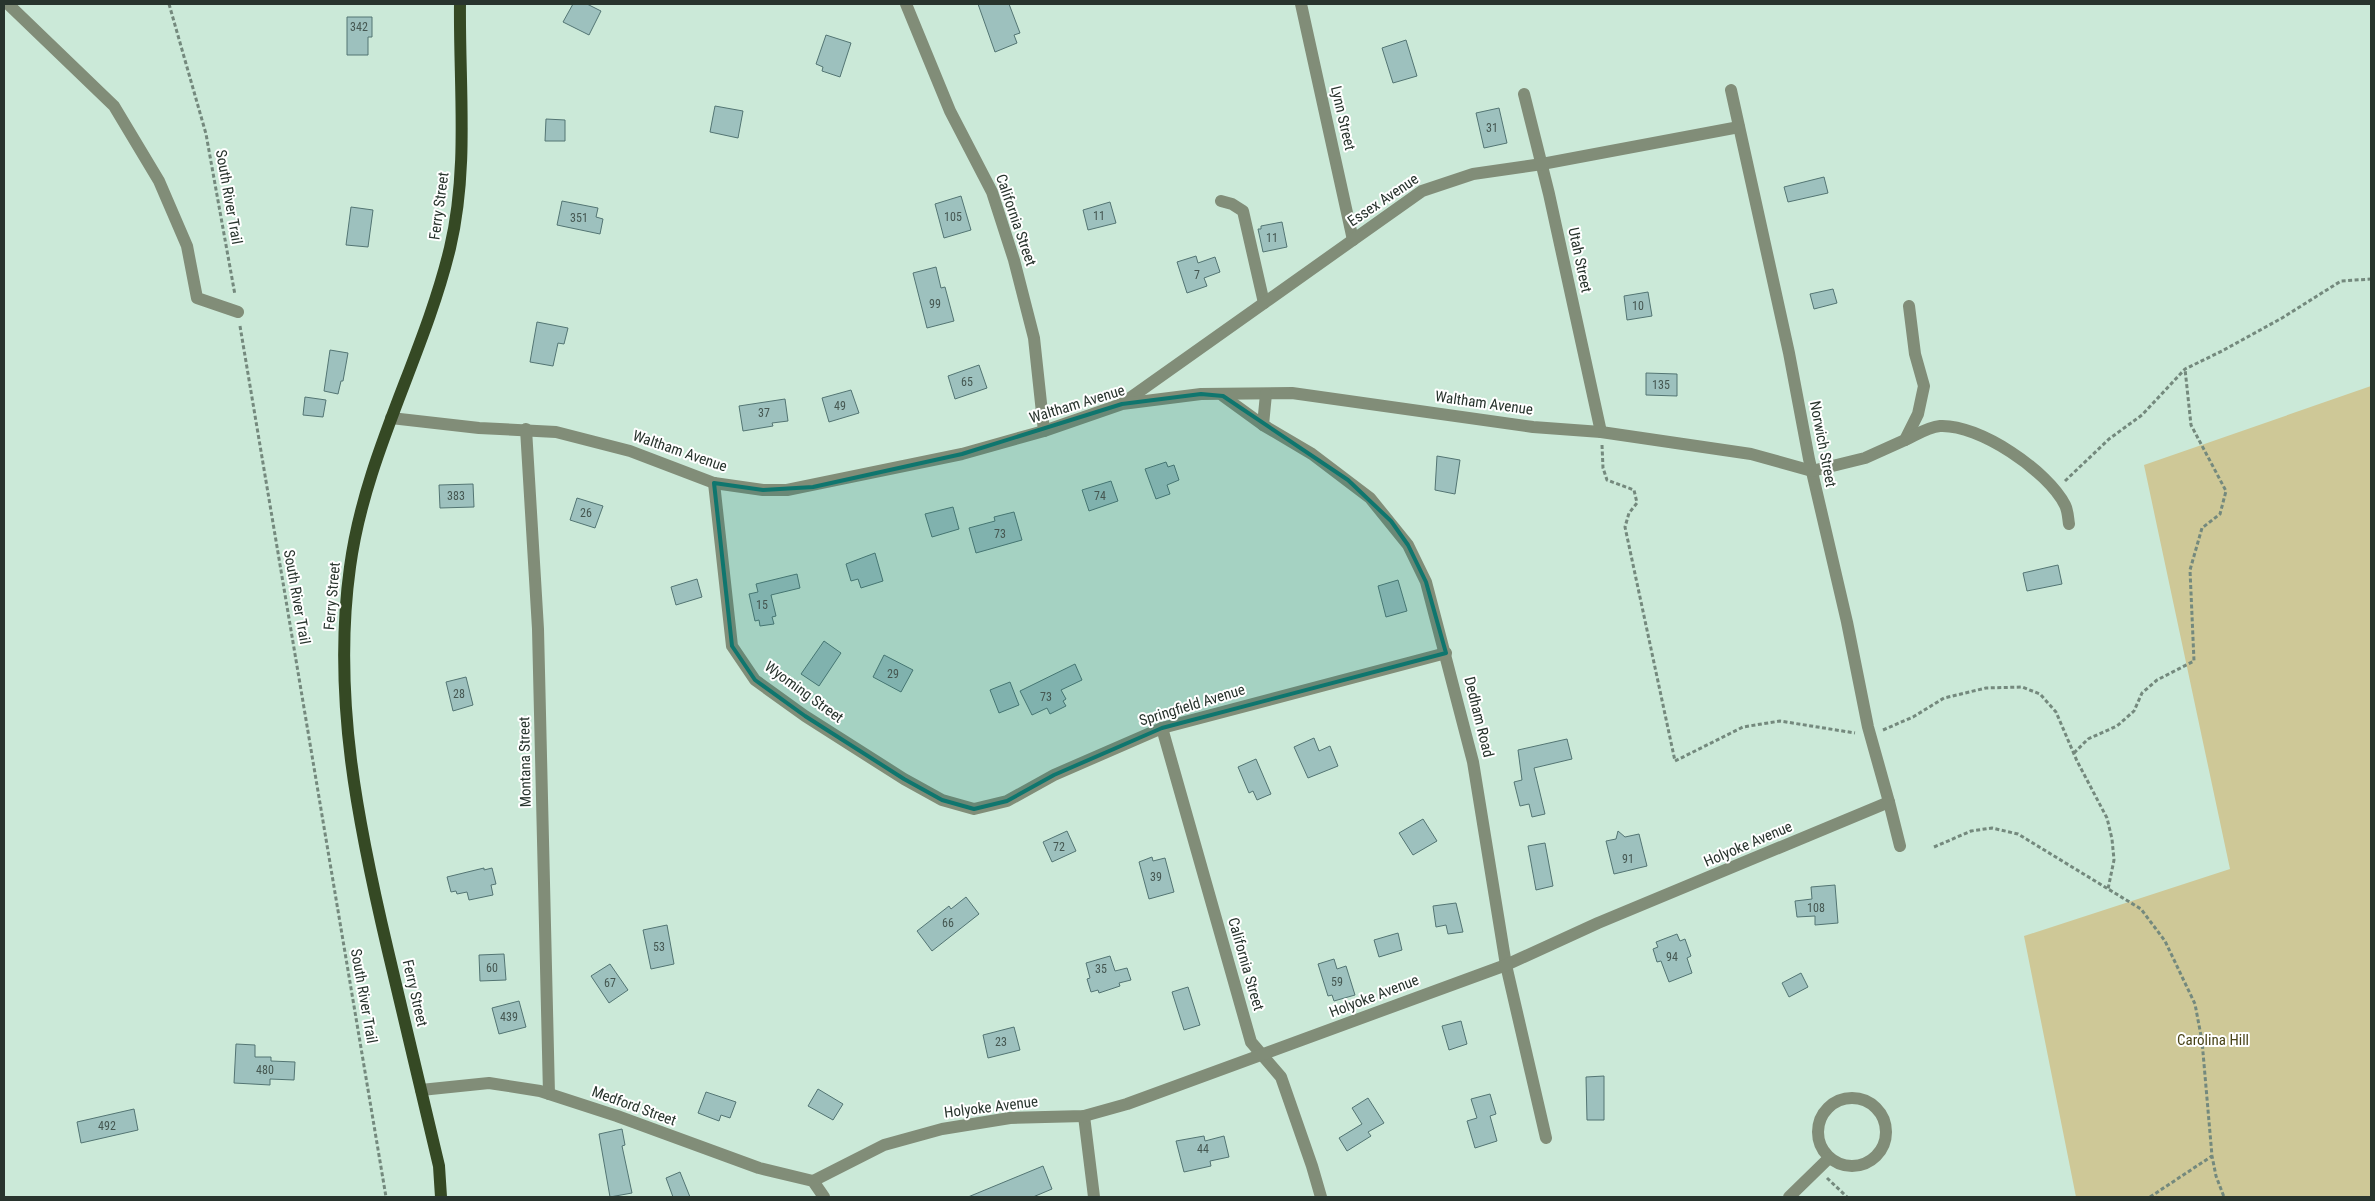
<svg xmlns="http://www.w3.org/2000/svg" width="2375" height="1201" viewBox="0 0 2375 1201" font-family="'Roboto Condensed',sans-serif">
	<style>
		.green { fill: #cec897 }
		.building { fill: #9dc1be; stroke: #537573 }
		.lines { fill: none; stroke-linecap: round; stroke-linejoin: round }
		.path { stroke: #74897d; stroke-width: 3; stroke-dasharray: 4 2.5; stroke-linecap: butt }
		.minor { stroke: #818d78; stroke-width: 12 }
		.major { stroke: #354924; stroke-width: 12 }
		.marked { fill: #0f766e; fill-opacity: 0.2; stroke: #0f766e; stroke-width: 4; stroke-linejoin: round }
		.labels { text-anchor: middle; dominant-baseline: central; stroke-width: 4; stroke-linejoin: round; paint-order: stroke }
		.number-label { font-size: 12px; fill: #455751 }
		.street-label { font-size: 15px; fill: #28342d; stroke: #fff }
		.park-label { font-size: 15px; fill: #484317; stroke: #fff }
	</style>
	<rect width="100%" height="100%" fill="#cbe9d8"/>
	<polygon class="green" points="2371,386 2371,1197 2076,1197 2024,936 2230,869 2144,465"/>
	<g class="building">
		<polygon points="573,4 587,4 601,11 589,35 563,22"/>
		<polygon points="978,4 1009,4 1020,33 1014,35 1017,43 995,52"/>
		<polygon points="347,17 372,17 372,37 368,37 368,55 347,55"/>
		<polygon points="826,35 851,43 840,77 822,71 823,67 816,64"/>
		<polygon points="1406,40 1417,76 1393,83 1382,48"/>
		<polygon points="715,106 743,111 738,138 710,132"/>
		<polygon points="1499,108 1507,143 1484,148 1476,113"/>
		<polygon points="546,119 565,120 565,141 545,141"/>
		<polygon points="1824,177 1828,193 1788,202 1784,187"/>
		<polygon points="961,196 971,230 944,238 935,204"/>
		<polygon points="562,201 598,208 596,217 603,219 600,234 557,225"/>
		<polygon points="1110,202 1116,223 1088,230 1083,210"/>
		<polygon points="351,207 373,210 368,247 346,245"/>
		<polygon points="1282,222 1287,247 1263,252 1258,229 1261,229 1261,226"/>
		<polygon points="1196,256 1198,263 1215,257 1220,272 1204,278 1207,286 1187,293 1177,262"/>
		<polygon points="936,267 941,288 945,287 954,321 927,328 913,273"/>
		<polygon points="1833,289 1837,303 1814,309 1810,294"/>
		<polygon points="1648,292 1652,316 1627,320 1624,296"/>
		<polygon points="537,322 568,328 564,344 558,343 553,366 530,362"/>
		<polygon points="330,350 348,353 343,381 341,381 338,394 324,391"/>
		<polygon points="979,365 987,388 955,399 948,376"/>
		<polygon points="1646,373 1677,374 1677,396 1646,395"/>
		<polygon points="851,390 859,413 829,422 822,398"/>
		<polygon points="305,397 326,400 323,417 303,415"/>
		<polygon points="785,399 788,421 772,423 773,426 743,431 739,406"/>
		<polygon points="1437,456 1460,460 1455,494 1435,490"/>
		<polygon points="1166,462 1168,467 1174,465 1179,480 1167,485 1170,494 1156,499 1145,469"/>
		<polygon points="1111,481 1118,501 1089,511 1082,490"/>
		<polygon points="473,484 474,507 440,508 439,485"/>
		<polygon points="577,498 603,506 595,528 570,520"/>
		<polygon points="953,507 959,529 932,537 925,514"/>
		<polygon points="1014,512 1022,540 976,553 969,528 995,521 994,517"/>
		<polygon points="875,553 883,581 861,588 858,579 851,581 846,564"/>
		<polygon points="2058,565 2062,584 2027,591 2023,573"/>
		<polygon points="797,574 800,588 771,595 776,616 772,617 774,624 760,626 759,620 755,621 749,594 758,592 756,584"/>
		<polygon points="697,579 702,597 676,605 671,587"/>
		<polygon points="1398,580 1407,611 1386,617 1378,586"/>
		<polygon points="824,641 841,653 819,686 801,674"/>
		<polygon points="884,655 913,670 901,692 873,677"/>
		<polygon points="1075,664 1082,680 1061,690 1066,699 1063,701 1066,706 1050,714 1047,708 1032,715 1020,691"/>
		<polygon points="466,677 473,705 453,711 446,682"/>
		<polygon points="1010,682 1019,705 999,713 990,690"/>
		<polygon points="1314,738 1319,751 1330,746 1338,766 1308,778 1294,747"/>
		<polygon points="1567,739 1572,759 1534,768 1545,814 1532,817 1529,804 1520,806 1514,782 1522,780 1518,750"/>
		<polygon points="1256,759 1271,794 1257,800 1253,791 1249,793 1238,767"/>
		<polygon points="1423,819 1437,841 1413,855 1399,833"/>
		<polygon points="1067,831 1076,851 1052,862 1043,842"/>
		<polygon points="1618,831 1625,837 1639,834 1647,866 1614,874 1606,841 1616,839"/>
		<polygon points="1545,843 1553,886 1536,890 1528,846"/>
		<polygon points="1152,857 1153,861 1165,858 1174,892 1149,899 1139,862"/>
		<polygon points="484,868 484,870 492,868 496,884 491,885 493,895 469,900 467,892 457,894 456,891 451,892 447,877"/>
		<polygon points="1835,885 1838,923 1815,925 1815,916 1797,917 1795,901 1812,899 1811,887"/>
		<polygon points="966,897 979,914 932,951 917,931 949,906 951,909"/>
		<polygon points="1456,903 1463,932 1448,934 1446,925 1436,927 1433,906"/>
		<polygon points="667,925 674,964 651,969 643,930"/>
		<polygon points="1398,933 1402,950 1379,957 1374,940"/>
		<polygon points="1677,934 1680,941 1685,939 1691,956 1687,958 1692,973 1669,982 1661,961 1657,962 1653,949 1658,947 1656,942"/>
		<polygon points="504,954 506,980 480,981 479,955"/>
		<polygon points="1110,956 1115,971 1127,968 1131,980 1119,983 1120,986 1099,993 1098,990 1091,992 1087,979 1090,978 1086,963"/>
		<polygon points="1334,959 1337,969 1346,966 1355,995 1334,1001 1332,995 1328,996 1318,964"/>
		<polygon points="610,964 628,990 609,1003 591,976"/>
		<polygon points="1801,973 1808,987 1789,997 1782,983"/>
		<polygon points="1188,987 1200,1025 1184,1030 1172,992"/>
		<polygon points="519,1001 526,1027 499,1034 492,1008"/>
		<polygon points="1461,1021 1467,1044 1449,1050 1442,1026"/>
		<polygon points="1014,1027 1020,1050 988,1058 983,1035"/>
		<polygon points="236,1044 255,1045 255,1057 271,1057 271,1061 295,1062 294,1080 270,1079 270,1085 234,1083"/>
		<polygon points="1604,1076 1604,1120 1587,1120 1586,1077"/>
		<polygon points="818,1089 843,1104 833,1120 808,1106"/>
		<polygon points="706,1092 736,1102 730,1118 721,1115 719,1121 698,1113"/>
		<polygon points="1490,1094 1496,1114 1490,1116 1497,1141 1475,1148 1467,1121 1477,1118 1471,1099"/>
		<polygon points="1368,1098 1384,1123 1368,1132 1371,1136 1347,1151 1339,1138 1362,1124 1352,1108"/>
		<polygon points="134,1109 138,1130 81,1143 77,1122"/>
		<polygon points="622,1129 625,1145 622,1146 632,1193 610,1197 599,1134"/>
		<polygon points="1204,1136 1205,1141 1224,1136 1229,1157 1210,1161 1211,1166 1184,1172 1176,1141"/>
		<polygon points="1043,1166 1052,1189 1033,1197 968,1197"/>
		<polygon points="680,1172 690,1197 673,1197 666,1178"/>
	</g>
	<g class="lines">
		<g class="path">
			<polyline points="169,4 206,134 235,295"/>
			<polyline points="240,326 386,1197"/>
			<polyline points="1602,445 1603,468 1607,480 1634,490 1637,503 1629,513 1625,527 1675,761 1743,727 1780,721 1855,733"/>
			<polyline points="2065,481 2109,439 2142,415 2185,369 2222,351 2282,318 2341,281 2371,279"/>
			<polyline points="1883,730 1913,717 1944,698 1986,688 2022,687 2040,694 2056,712 2077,761 2107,818 2112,839 2114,860 2108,889"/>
			<polyline points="2074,753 2088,739 2117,726 2134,711 2142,693 2157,680 2194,661 2190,570 2202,528 2220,514 2226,491 2191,425 2185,369"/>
			<polyline points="1934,847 1971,831 1992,828 2018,834 2141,909 2165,941 2195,1004 2202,1041 2212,1156 2216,1176 2224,1197"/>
			<polyline points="1827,1178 1847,1197"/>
			<polyline points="2150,1197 2212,1156"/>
		</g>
		<g class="minor">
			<polyline points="8,4 114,106 159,181 187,246 197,298 238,312"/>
			<polyline points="906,4 950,111 992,192 1014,260 1034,338 1044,431"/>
			<polyline points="1301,4 1353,240"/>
			<polyline points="1731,90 1789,353 1809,459 1847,622 1868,727 1889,802"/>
			<polyline points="1524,94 1549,194 1601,432"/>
			<polyline points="1221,201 1232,204 1243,211 1264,303"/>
			<polyline points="1223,396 1263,425 1312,454 1370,498 1408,545 1426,582 1473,762 1506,965 1546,1138"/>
			<polyline points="1123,403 1422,191 1473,174 1542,164 1739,127"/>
			<polyline points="391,418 479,428 556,432 630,451 714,483 763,490 787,490 962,454 1044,431 1122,404 1201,394 1292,393 1533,427 1601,432 1751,454 1812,471 1865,458 1905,440 1918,414 1924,386 1915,354 1909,306"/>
			<polyline points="1263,425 1266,394"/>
			<polyline points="526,429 538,629 549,1094"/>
			<path d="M1905,440C1916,435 1928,427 1940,426C1979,424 2048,471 2065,505C2068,511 2068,518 2069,524"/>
			<polyline points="714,483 732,646 755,680 805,716 904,779 942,800 974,809 1007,801 1054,775 1162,728 1446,653"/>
			<polyline points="1162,728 1251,1042 1281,1077 1312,1166 1321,1197"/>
			<polyline points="421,1090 489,1083 540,1091 617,1116 759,1168 813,1181 824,1197"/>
			<circle cx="1852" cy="1132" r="34"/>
			<polyline points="1084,1116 1094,1197"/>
			<polyline points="813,1181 884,1145 942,1129 1010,1118 1084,1116 1127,1104 1506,965 1598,923 1889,802 1900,846"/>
			<polyline points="1789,1197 1829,1158"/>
		</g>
		<path class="major" d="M441,1197L439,1166C422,1094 405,1023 388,951C358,824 332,697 350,567C365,455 424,356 450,248C469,168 459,85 460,4"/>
	</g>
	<path class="marked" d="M1201,394L1223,396L1348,480L1391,521L1408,545L1426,582L1446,653L1162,728L1054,775L1007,801L974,809L942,800L904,779L805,716L755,680L732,646L714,483L763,490L813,487L962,454L1122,404Z"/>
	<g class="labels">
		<g class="number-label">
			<text x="359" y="27">342</text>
			<text x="1492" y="128">31</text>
			<text x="1099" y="216">11</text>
			<text x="953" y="217">105</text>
			<text x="579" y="218">351</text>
			<text x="1272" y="238">11</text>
			<text x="1197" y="275">7</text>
			<text x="935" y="304">99</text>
			<text x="1638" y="306">10</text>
			<text x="967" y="382">65</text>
			<text x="1661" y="385">135</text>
			<text x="840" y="406">49</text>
			<text x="764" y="413">37</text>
			<text x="456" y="496">383</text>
			<text x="1100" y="496">74</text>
			<text x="586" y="513">26</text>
			<text x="1000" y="534">73</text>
			<text x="762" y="605">15</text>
			<text x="893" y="674">29</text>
			<text x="459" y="694">28</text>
			<text x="1046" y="697">73</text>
			<text x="1059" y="847">72</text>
			<text x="1628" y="859">91</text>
			<text x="1156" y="877">39</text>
			<text x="1816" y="908">108</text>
			<text x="948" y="923">66</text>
			<text x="659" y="947">53</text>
			<text x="1672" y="957">94</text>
			<text x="492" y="968">60</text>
			<text x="1101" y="969">35</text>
			<text x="1337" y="982">59</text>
			<text x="610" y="983">67</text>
			<text x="509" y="1017">439</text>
			<text x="1001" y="1042">23</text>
			<text x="265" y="1070">480</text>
			<text x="107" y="1126">492</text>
			<text x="1203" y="1149">44</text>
		</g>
		<g class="street-label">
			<text transform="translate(1343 118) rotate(77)">Lynn Street</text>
			<text transform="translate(229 197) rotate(80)">South River Trail</text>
			<text transform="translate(1383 200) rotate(-34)">Essex Avenue</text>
			<text transform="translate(439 206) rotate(-82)">Ferry Street</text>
			<text transform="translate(1016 220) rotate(71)">California Street</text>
			<text transform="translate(1580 260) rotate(78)">Utah Street</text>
			<text transform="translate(1484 403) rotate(8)">Waltham Avenue</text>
			<text transform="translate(1077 404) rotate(-17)">Waltham Avenue</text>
			<text transform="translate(1823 444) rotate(79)">Norwich Street</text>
			<text transform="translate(680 451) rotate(19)">Waltham Avenue</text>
			<text transform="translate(332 596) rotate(-85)">Ferry Street</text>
			<text transform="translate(297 597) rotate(80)">South River Trail</text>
			<text transform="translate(804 692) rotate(36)">Wyoming Street</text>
			<text transform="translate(1192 705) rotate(-17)">Springfield Avenue</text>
			<text transform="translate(1479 717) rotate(76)">Dedham Road</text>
			<text transform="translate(525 762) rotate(-91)">Montana Street</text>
			<text transform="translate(1748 844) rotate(-23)">Holyoke Avenue</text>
			<text transform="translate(1246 964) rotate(74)">California Street</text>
			<text transform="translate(415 993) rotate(77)">Ferry Street</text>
			<text transform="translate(364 996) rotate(80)">South River Trail</text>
			<text transform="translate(1374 996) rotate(-21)">Holyoke Avenue</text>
			<text transform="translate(634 1106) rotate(20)">Medford Street</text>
			<text transform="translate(991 1107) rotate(-7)">Holyoke Avenue</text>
		</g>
		<g class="park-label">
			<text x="2213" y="1040">Carolina Hill</text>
		</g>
	</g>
	<rect width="2375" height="1201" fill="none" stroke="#28342d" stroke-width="10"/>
</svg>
